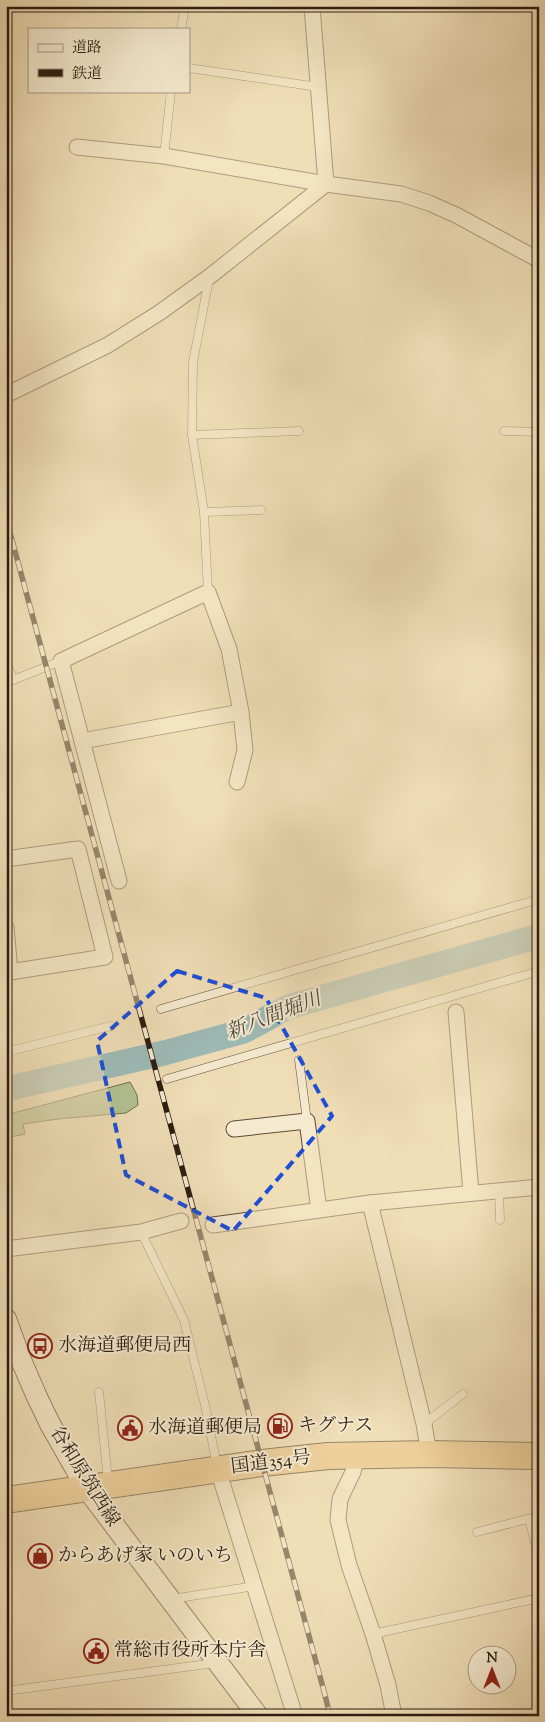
<svg xmlns="http://www.w3.org/2000/svg" width="545" height="1722" viewBox="0 0 545 1722" font-family="'Sorts Mill Goudy','Noto Serif JP',serif">
	<style>
		.green { fill: #b3c293; stroke: #706f52 }
		.lines { fill: none; stroke-linecap: round; stroke-linejoin: round }
		.river { stroke: #9dbbb7; stroke-width: 25 }
		.lane-casing { stroke: #5d4c3a; stroke-width: 9 }
		.street-casing { stroke: #5d4c3a; stroke-width: 17 }
		.secondary-casing { stroke: #2c1c11; stroke-width: 22 }
		.highway-casing { stroke: #2c1c11; stroke-width: 28 }
		.lane { stroke: #f5ead0; stroke-width: 8 }
		.street { stroke: #f5ead0; stroke-width: 15 }
		.secondary { stroke: #f5ead0; stroke-width: 20 }
		.highway { stroke: #e8bf7c; stroke-width: 26 }
		.rail-casing { stroke: #2c1c11; stroke-width: 5.5 }
		.rail { stroke: #f5ead0; stroke-width: 4; stroke-dasharray: 11; stroke-linecap: butt }
		.marked { fill: none; stroke: #1d4ed8; stroke-width: 4; stroke-dasharray: 10 6; stroke-linejoin: round }
		.labels { text-anchor: middle; dominant-baseline: central; stroke-width: 4; stroke-linejoin: round; paint-order: stroke }
		.poi-label { font-size: 19px; fill: #2c1c11; stroke: #f5ead0; text-anchor: start }
		.street-label { font-size: 19px; fill: #2c1c11; stroke: #f5ead0 }
		.water-label { font-size: 20px; font-style: italic; fill: #4e4c43; stroke: #f5ead0 }
	</style>
	<rect width="100%" height="100%" fill="#f0deb7"/>
	<filter id="stains"><feTurbulence type="fractalNoise" baseFrequency=".004" numOctaves="4"/><feColorMatrix values="0 0 0 0 .2 0 0 0 0 .09 0 0 0 0 .02 0 0 0 .5 -.17"/></filter>
	<radialGradient id="worn" r=".72"><stop offset=".6" stop-color="#630" stop-opacity="0"/><stop offset="1" stop-color="#630" stop-opacity=".3"/></radialGradient>
	<polygon class="green" points="130,1082 137,1095 138,1105 126,1113 58,1119 23,1124 25,1134 6,1138 6,1115"/>
	<g class="lines">
		<polyline class="river" points="6,1089 164,1053 244,1031 288,1007 539,936"/>
		<defs>
			<g id="lane">
				<polyline points="181,29 185,6"/>
				<polyline points="189,68 318,87"/>
				<polyline points="164,156 171,91"/>
				<polyline points="504,431 539,432"/>
				<polyline points="192,435 299,431"/>
				<polyline points="204,512 261,510"/>
				<polyline points="208,592 204,512 192,435 193,362 209,279"/>
				<polyline points="6,660 13,680"/>
				<polyline points="6,684 13,680 61,661"/>
				<polyline points="161,1009 539,899"/>
				<polyline points="6,1052 111,1026"/>
				<polyline points="299,1060 307,1121"/>
				<polyline points="167,1079 539,971"/>
				<polyline points="499,1191 500,1220"/>
				<polyline points="141,1232 184,1320 205,1405 217,1466"/>
				<polyline points="99,1392 108,1481"/>
				<polyline points="424,1424 463,1394"/>
				<polyline points="529,1519 539,1557"/>
				<polyline points="477,1532 539,1516"/>
				<polyline points="172,1599 255,1586"/>
				<polyline points="373,1634 539,1598"/>
				<polyline points="6,1691 215,1663"/>
			</g>
			<g id="street">
				<polyline points="312,6 326,184"/>
				<polyline points="77,147 164,156 326,184 401,194 429,203 456,215 539,260"/>
				<polyline points="6,395 108,345 159,313 209,277 326,184"/>
				<polyline points="82,741 241,712"/>
				<polyline points="6,859 78,849 105,957 10,972 6,927"/>
				<polyline points="119,881 61,661 208,592 229,649 241,712 245,750 237,782"/>
				<polyline points="456,1012 471,1193"/>
				<polyline points="234,1129 307,1121 319,1210"/>
				<polyline points="370,1203 424,1424 429,1454"/>
				<polyline points="213,1225 370,1203 539,1187"/>
				<polyline points="6,1249 141,1232 181,1221"/>
				<polyline points="357,1455 353,1472 340,1499 338,1520 349,1565 373,1634 388,1685 394,1716"/>
				<polyline points="218,1470 295,1716"/>
			</g>
			<polyline id="secondary" points="6,1319 21,1360 37,1397 50,1424 87,1489 258,1716"/>
			<polyline id="highway" points="6,1500 262,1463 328,1456 429,1454 539,1456"/>
		</defs>
		<use href="#lane" class="lane-casing"/>
		<use href="#street" class="street-casing"/>
		<use href="#secondary" class="secondary-casing"/>
		<use href="#highway" class="highway-casing"/>
		<use href="#lane" class="lane"/>
		<use href="#street" class="street"/>
		<use href="#secondary" class="secondary"/>
		<use href="#highway" class="highway"/>
		<defs>
			<polyline id="rail" points="6,518 325,1695 330,1716"/>
		</defs>
		<use href="#rail" class="rail-casing"/>
		<use href="#rail" class="rail"/>
	</g>
	<path d="M0 0H545V1722H0ZM177,971L266,998L332,1116L233,1231L126,1175L97,1041Z" fill="#f0deb7" fill-opacity=".55" fill-rule="evenodd"/>
	<path class="marked" d="M177,971L266,998L332,1116L233,1231L126,1175L97,1041Z"/>
	<defs>
		<symbol id="bus-ring" viewBox="-11 -11 22 22"><circle r="9.5" fill="#f5ead0" stroke="#8f2418" stroke-width="1.5"/><path d="M-5-6H5V4H4V6H2V4H-2V6H-4V4H-5ZM-3.5-4V0h7V-4ZM-3.5 1.2v1.5H-2V1.2ZM2 1.2v1.5H3.5V1.2Z" fill="#8f2418"/></symbol>
		<symbol id="fuel-ring" viewBox="-11 -11 22 22"><circle r="9.5" fill="#f5ead0" stroke="#8f2418" stroke-width="1.5"/><path d="M-5.5-6h7V0h2V4h1.3V-2.5L3-4.5l.8-.8L6-3V5H2.5V1h-1V6h-7ZM-4.2-4.7v3.2H.2V-4.7Z" fill="#8f2418"/></symbol>
		<symbol id="civic-ring" viewBox="-11 -11 22 22"><circle r="9.5" fill="#f5ead0" stroke="#8f2418" stroke-width="1.5"/><path d="M-.6-6.5H3V-4.5H.6V-3L4-1V1h2V6H-6V1h2V-1L-.6-3ZM-1.2 2.5V6h2.4V2.5Z" fill="#8f2418"/></symbol>
		<symbol id="shop-ring" viewBox="-11 -11 22 22"><circle r="9.5" fill="#f5ead0" stroke="#8f2418" stroke-width="1.5"/><path d="M-5-2.5h2.3a2.7 3.5 0 0 1 5.4 0H5L5.5 6h-11ZM-1.5-2.5h3a1.5 2.3 0 0 0-3 0Z" fill="#8f2418"/></symbol>
	</defs>
	<g fill-rule="evenodd">
		<use href="#bus-ring" x="26" y="1332" width="28" height="28"/>
		<use href="#fuel-ring" x="266" y="1412" width="28" height="28"/>
		<use href="#civic-ring" x="116" y="1414" width="28" height="28"/>
		<use href="#shop-ring" x="26" y="1542" width="28" height="28"/>
		<use href="#civic-ring" x="82" y="1637" width="28" height="28"/>
	</g>
	<g class="labels">
		<g class="poi-label">
			<text x="58" y="1346">水海道郵便局西</text>
			<text x="298" y="1426">キグナス</text>
			<text x="148" y="1428">水海道郵便局</text>
			<text x="58" y="1556">からあげ家 いのいち</text>
			<text x="114" y="1651">常総市役所本庁舎</text>
		</g>
		<g class="street-label">
			<text transform="translate(271 1463) rotate(-7)">国道354号</text>
			<text transform="translate(84 1477) rotate(58)">谷和原筑西線</text>
		</g>
		<g class="water-label">
			<text transform="translate(274 1017) rotate(-21)">新八間堀川</text>
		</g>
	</g>
	<rect width="545" height="1722" fill="none" stroke="#f0deb7" stroke-width="25"/>
	<rect x="8" y="8" width="530" height="1707" fill="none" stroke="#2c1c11" stroke-width="2.5"/>
	<rect x="12" y="12" width="520" height="1697" fill="none" stroke="#2c1c11"/>
	<rect x="28" y="28" width="162" height="65" fill="#f5ead0" stroke="#a59884"/>
	<rect x="38" y="44" width="25" height="8" fill="#f5ead0" stroke="#a59884"/>
	<text x="72" y="52" font-size="15" fill="#2c1c11">道路</text>
	<rect x="38" y="69" width="25" height="8" fill="#2c1c11" stroke="#a59884"/>
	<text x="72" y="78" font-size="15" fill="#2c1c11">鉄道</text>
	<g transform="translate(492 1670)"><circle r="24" fill="#f5ead0" stroke="#a59884"/>
	<path d="M0-4L9 19L0 12L-9 19Z" fill="#8f2418"/>
	<text y="-8" font-size="14" font-weight="bold" text-anchor="middle" fill="#2c1c11">N</text>
	</g>
	<rect width="100%" height="100%" filter="url(#stains)"/>
	<rect width="100%" height="100%" fill="url(#worn)"/>
</svg>
